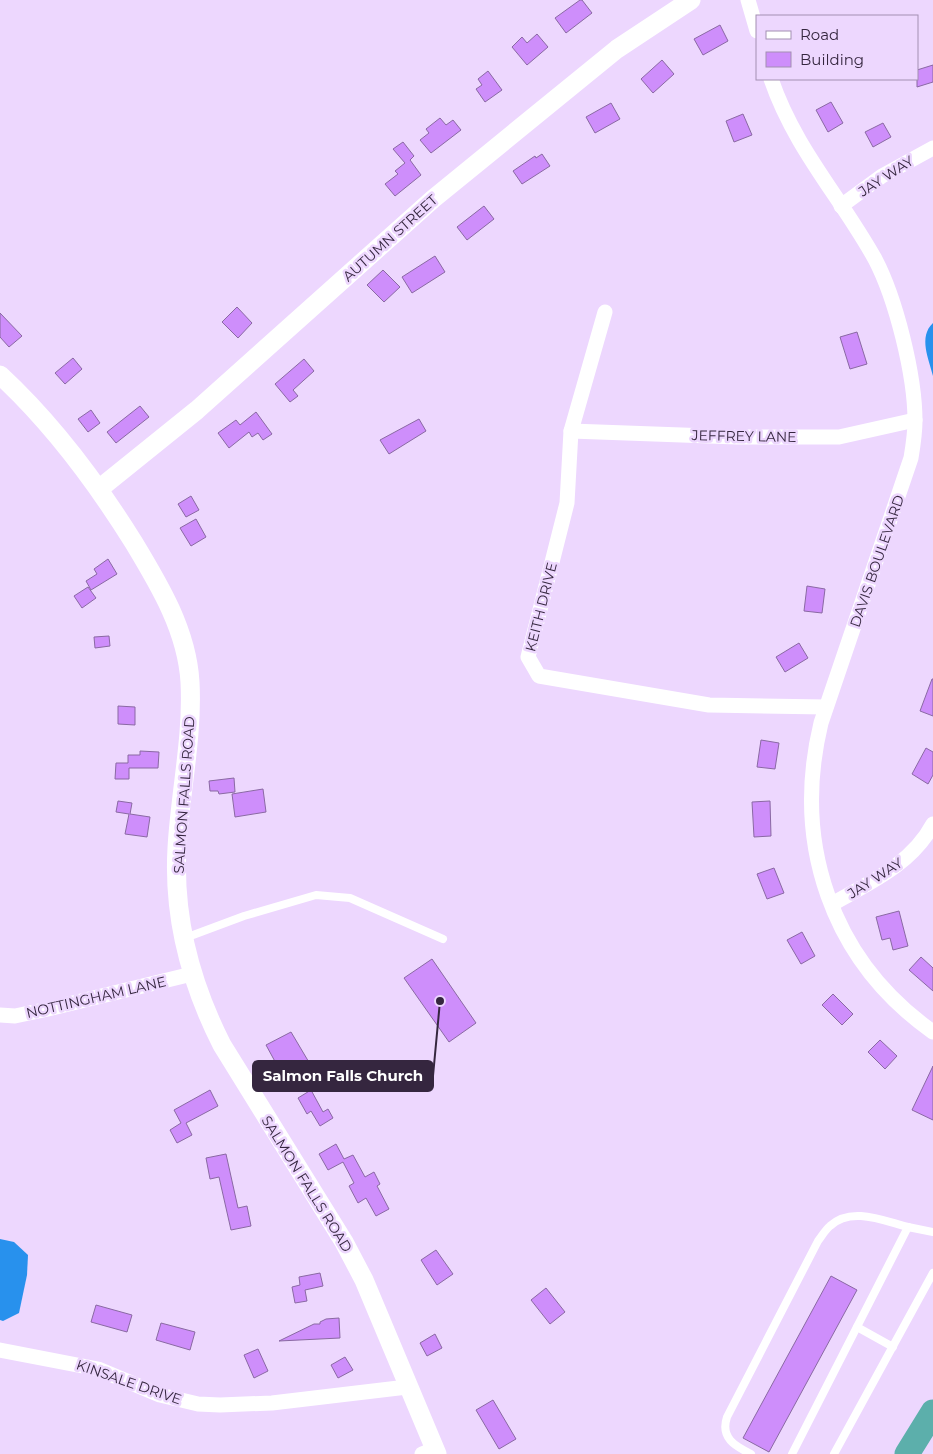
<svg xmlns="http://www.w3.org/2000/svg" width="933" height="1454" viewBox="0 0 933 1454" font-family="Montserrat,sans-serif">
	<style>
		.water { fill: #2891ed }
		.building { fill: #ce8efb; stroke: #8a69a3 }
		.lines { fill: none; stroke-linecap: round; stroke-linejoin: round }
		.service { stroke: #fff; stroke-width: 8 }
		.minor { stroke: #fff; stroke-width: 15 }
		.tertiary { stroke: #fff; stroke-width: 19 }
		.trunk { stroke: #5cafab; stroke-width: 25 }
		.labels { text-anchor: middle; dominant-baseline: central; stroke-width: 5; stroke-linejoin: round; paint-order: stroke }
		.street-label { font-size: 14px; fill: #35263f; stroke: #edd7fe }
		.leader { fill: none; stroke: #35263f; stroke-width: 2 }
		.callout-dot { fill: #35263f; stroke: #edd7fe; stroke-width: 2 }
		.callout { fill: #35263f; stroke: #35263f; stroke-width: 2 }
		.callout-label { font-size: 15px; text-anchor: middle; font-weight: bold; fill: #fff }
	</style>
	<rect width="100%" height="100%" fill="#edd7fe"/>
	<g class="water">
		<path d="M933,323V376C929,359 918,337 933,323Z"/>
		<polygon points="0,1239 14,1242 28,1255 27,1275 19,1313 3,1321 0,1320"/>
	</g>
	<g class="building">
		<polygon points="580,0 582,0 592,13 566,33 555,18"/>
		<polygon points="720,25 728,41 703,55 694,39"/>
		<polygon points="537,34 548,47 527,65 512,47 522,37 527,43"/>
		<polygon points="662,60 674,74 653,93 641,79"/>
		<polygon points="933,65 933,82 917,87 917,70"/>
		<polygon points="488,71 502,90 485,102 476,89 482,85 478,79"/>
		<polygon points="831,102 843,123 828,132 816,110"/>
		<polygon points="611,103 620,119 595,133 586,117"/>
		<polygon points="743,114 752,135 734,142 726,121"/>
		<polygon points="440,118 446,125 453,120 461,130 431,153 420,140 429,133 426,129"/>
		<polygon points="883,123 891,137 873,147 865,132"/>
		<polygon points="403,142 414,156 410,160 421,175 395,196 385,184 398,174 395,171 405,163 393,149"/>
		<polygon points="542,154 550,166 522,184 513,171 535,156 536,158"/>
		<polygon points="484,206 494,219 467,240 457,227"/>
		<polygon points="435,256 445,272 412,293 402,277"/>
		<polygon points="383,270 400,287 384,302 367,285"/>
		<polygon points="237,307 252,323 238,338 222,322"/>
		<polygon points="0,313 22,336 9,347 0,337"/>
		<polygon points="857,332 867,364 850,369 840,337"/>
		<polygon points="73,358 82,369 65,384 55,373"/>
		<polygon points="304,359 314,371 293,390 298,396 290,402 275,384"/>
		<polygon points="140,406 149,417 116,443 107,432"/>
		<polygon points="91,410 100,423 88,432 78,419"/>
		<polygon points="256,412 272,434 263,440 258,433 252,437 249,432 229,448 218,433 236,420 240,425"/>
		<polygon points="419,419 426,431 389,454 380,440"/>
		<polygon points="191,496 199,510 186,517 178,504"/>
		<polygon points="196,519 206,537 191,546 180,528"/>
		<polygon points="108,559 117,574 91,590 86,581 97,574 94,569"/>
		<polygon points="807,586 825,589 822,613 804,611"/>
		<polygon points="88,587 96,598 82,608 74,596"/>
		<polygon points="109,636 110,646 95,648 94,637"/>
		<polygon points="799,643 808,658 785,672 776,657"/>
		<polygon points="932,679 933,679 933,716 920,711"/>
		<polygon points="118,706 135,707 135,725 118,724"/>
		<polygon points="761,740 779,743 775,769 757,767"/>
		<polygon points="926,748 933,752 933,775 928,784 912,774"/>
		<polygon points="140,751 159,752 158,768 129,768 129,779 115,779 116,763 128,763 128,755 140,755"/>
		<polygon points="234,778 235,792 219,794 218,791 210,791 209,781"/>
		<polygon points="263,789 266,812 235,817 232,794"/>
		<polygon points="118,801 132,803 130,814 150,817 147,837 125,834 129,814 116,812"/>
		<polygon points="770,801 771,836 754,837 752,802"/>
		<polygon points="774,868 784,893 767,899 757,874"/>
		<polygon points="899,911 908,946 893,950 890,938 882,940 876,917"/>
		<polygon points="802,932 815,956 801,964 787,940"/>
		<polygon points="921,957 933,968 933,991 909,970"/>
		<polygon points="432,959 476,1023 449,1042 404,978"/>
		<polygon points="833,994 853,1014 842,1025 822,1005"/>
		<polygon points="291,1032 310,1064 284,1078 266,1045"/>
		<polygon points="880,1040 897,1056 885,1069 868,1052"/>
		<polygon points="933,1066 933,1120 912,1110"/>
		<polygon points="210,1090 218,1106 186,1123 192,1135 177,1143 170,1130 181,1123 174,1110"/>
		<polygon points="311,1090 323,1112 328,1109 333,1118 320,1126 311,1111 307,1114 298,1098"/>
		<polygon points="336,1144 344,1159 353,1155 365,1177 374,1172 380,1184 377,1186 389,1209 376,1216 366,1198 358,1203 349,1186 354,1183 343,1162 328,1170 319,1154"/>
		<polygon points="226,1154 238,1208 247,1206 251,1226 231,1230 219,1177 210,1179 206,1158"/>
		<polygon points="436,1250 453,1274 437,1285 421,1260"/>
		<polygon points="320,1273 323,1286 305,1290 307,1301 295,1303 292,1287 300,1285 299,1277"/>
		<polygon points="831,1276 857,1290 769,1452 743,1438"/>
		<polygon points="546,1288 565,1312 550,1324 531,1300"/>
		<polygon points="96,1305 132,1315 127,1332 91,1322"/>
		<polygon points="339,1318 340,1338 279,1341 314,1324 320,1324 320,1322 326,1319"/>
		<polygon points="161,1323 195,1332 190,1350 156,1340"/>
		<polygon points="435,1334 442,1348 427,1356 420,1343"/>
		<polygon points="258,1349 268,1371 254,1378 244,1355"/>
		<polygon points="345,1357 353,1370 338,1378 331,1365"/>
		<polygon points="493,1400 516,1439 499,1449 476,1410"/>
	</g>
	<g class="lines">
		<g class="service">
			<polyline points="185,938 244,916 316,895 350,898 443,939"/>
			<polyline points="857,1327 893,1347"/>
			<path d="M751,1454C735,1446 720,1438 727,1417L818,1241C822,1236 825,1230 830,1226C851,1206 884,1221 908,1227"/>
			<polyline points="792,1454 908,1227 933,1232"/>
			<polyline points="834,1454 933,1273"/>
		</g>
		<g class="minor">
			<polyline points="748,0 757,31"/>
			<path d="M771,79C795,149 840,196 875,259C896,299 915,375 915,421C915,433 913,446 911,458L821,723C792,843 831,960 933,1032"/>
			<polyline points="841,206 882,176 933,148"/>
			<polyline points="605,312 571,431 567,503 528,657 539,676 709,705 826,707"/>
			<polyline points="571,431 737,437 839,437 915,420"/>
			<path d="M832,904C869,883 912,864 933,824"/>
			<polyline points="0,1015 15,1016 48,1009 192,974"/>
			<polyline points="0,1350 98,1369 160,1395 198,1404 220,1405 272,1403 407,1387"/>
			<polyline points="422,1454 435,1449"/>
		</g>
		<g class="tertiary">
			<path d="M0,375C53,424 96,482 134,543C160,586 187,631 190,682C193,737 180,793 177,848C173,917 191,984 222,1045L344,1242L364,1280L437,1454"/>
			<polyline points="99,489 197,410 433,199 617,49 691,0"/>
		</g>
		<polyline class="trunk" points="907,1454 933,1412"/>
	</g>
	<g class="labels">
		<g class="street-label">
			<text transform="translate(886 176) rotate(-33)">JAY WAY</text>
			<text transform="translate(390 238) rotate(-42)">AUTUMN STREET</text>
			<text transform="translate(744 436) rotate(1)">JEFFREY LANE</text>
			<text transform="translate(877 561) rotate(-71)">DAVIS BOULEVARD</text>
			<text transform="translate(541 607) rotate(-76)">KEITH DRIVE</text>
			<text transform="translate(184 795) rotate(-86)">SALMON FALLS ROAD</text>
			<text transform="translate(875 878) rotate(-33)">JAY WAY</text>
			<text transform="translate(96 997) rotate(-13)">NOTTINGHAM LANE</text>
			<text transform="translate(307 1184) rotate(58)">SALMON FALLS ROAD</text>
			<text transform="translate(129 1382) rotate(19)">KINSALE DRIVE</text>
		</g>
	</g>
	<path class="leader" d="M440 1001L433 1076"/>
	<circle class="callout-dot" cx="440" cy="1001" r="5"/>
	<rect class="callout" x="253" y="1061" width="180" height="30" rx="5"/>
	<g class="callout-label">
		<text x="343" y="1081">Salmon Falls Church</text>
	</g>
	<rect x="756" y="15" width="162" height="65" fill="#edd7fe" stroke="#a390b2"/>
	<rect x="766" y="31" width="25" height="8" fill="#ffffff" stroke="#a390b2"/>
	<text x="800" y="40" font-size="15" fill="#35263f">Road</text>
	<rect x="766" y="52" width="25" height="15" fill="#ce8efb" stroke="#a390b2"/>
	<text x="800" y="65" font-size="15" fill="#35263f">Building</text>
</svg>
